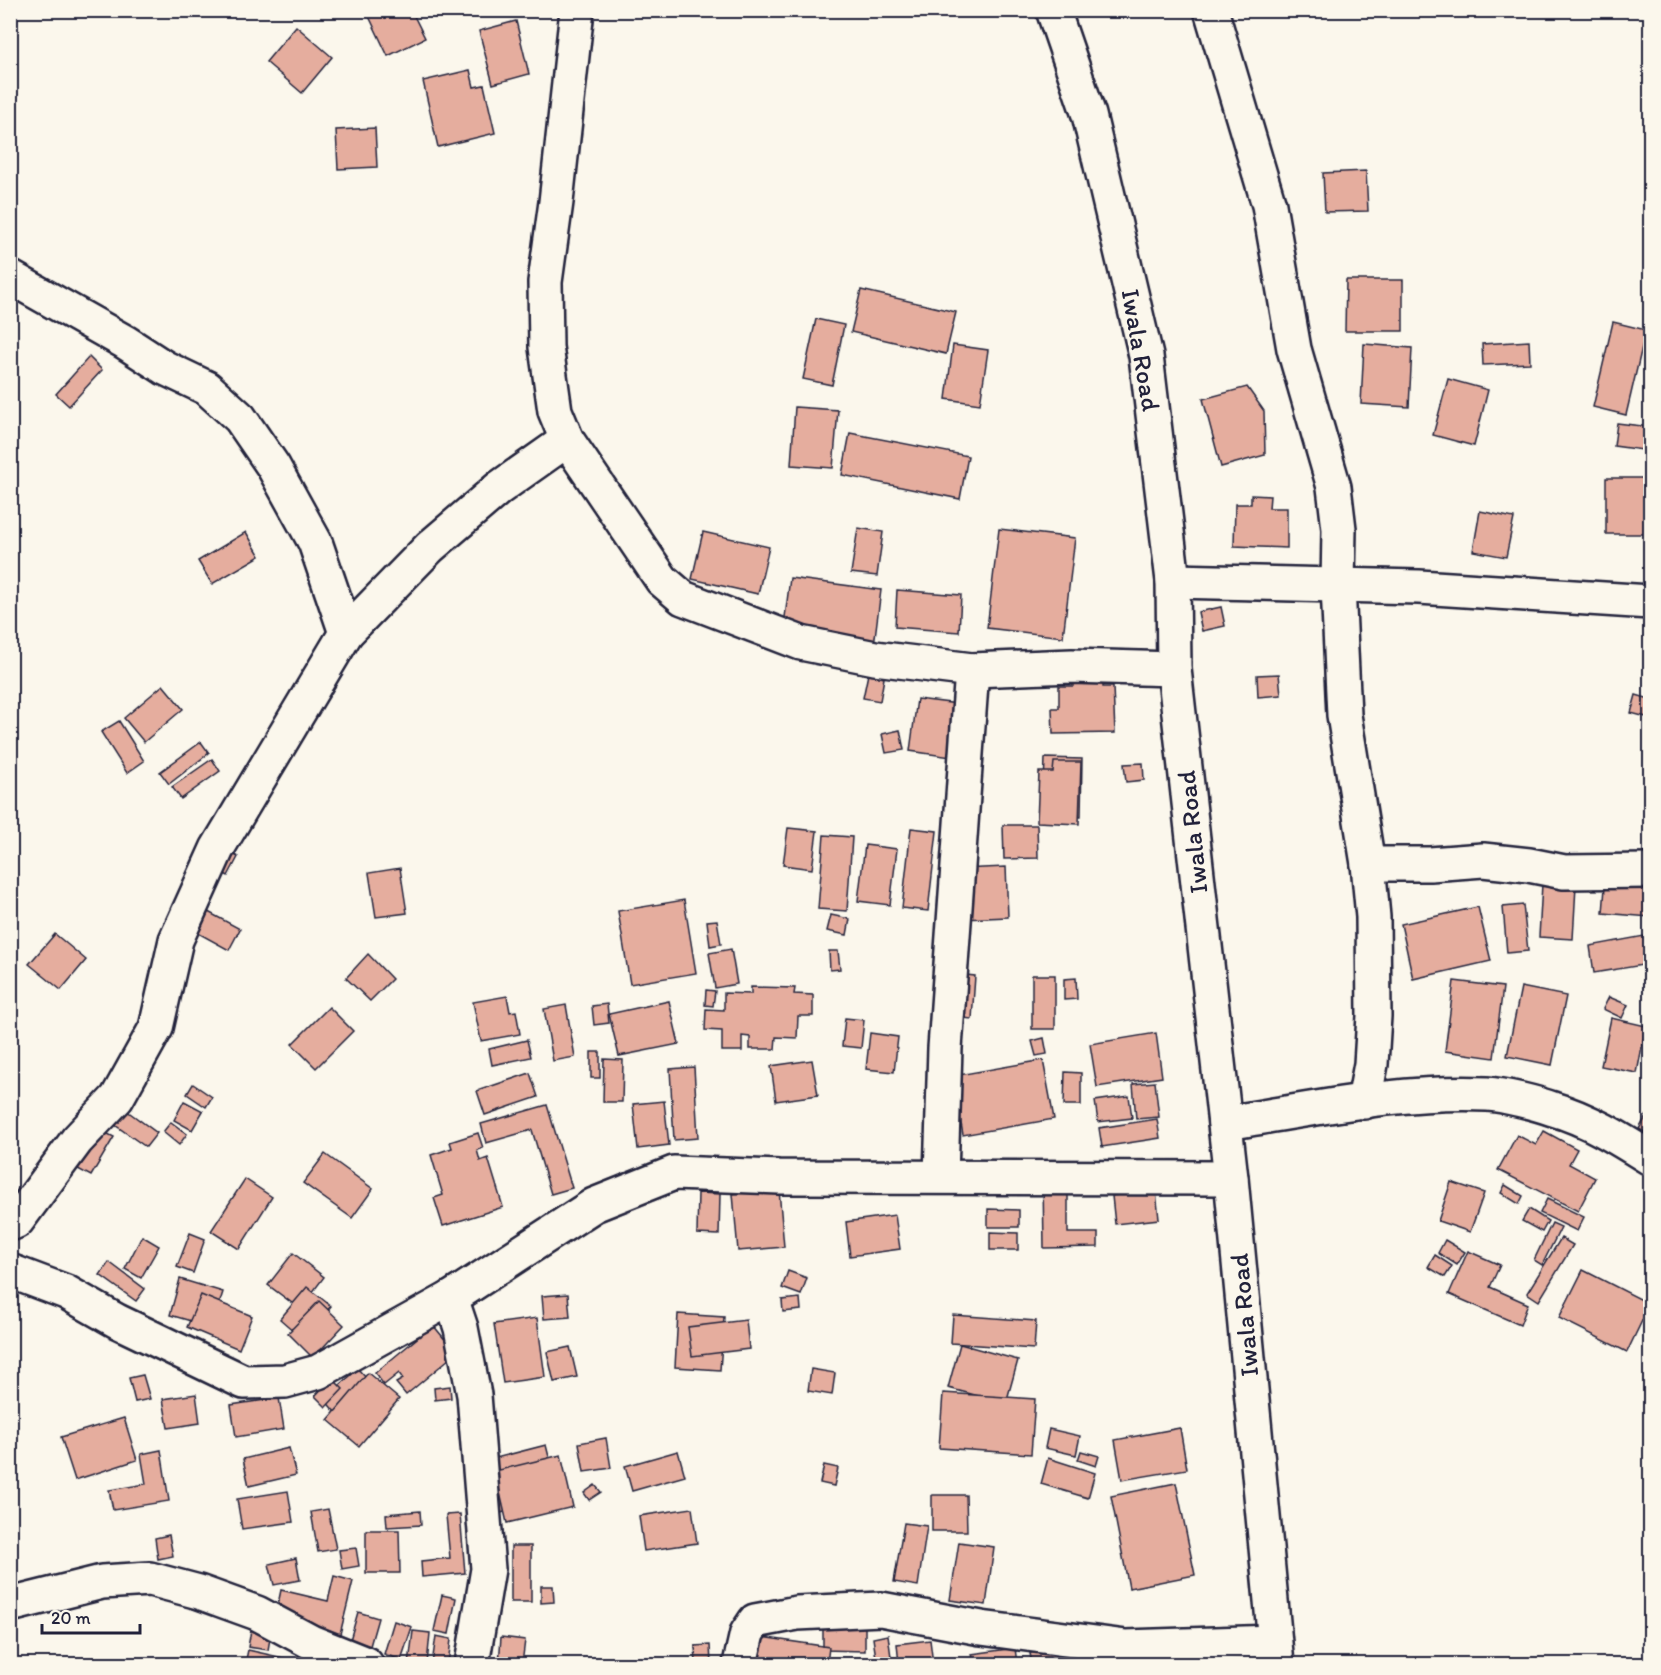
<svg xmlns="http://www.w3.org/2000/svg" width="1661" height="1675" viewBox="0 0 1661 1675" font-family="Itim,sans-serif">
	<style>
		.building { fill: #e5ad9e; stroke: #22223b; stroke-width: 1.5 }
		.lines { fill: none; stroke-linecap: round; stroke-linejoin: round }
		.minor-casing { stroke: #22223b; stroke-width: 38 }
		.minor { stroke: #fbf7ec; stroke-width: 33 }
		.labels { text-anchor: middle; dominant-baseline: central; stroke-width: 4.5; stroke-linejoin: round; paint-order: stroke }
		.street-label { font-size: 26px; fill: #22223b; stroke: #fbf7ec }
	</style>
	<rect width="100%" height="100%" fill="#fbf7ec"/>
	<filter id="ink" filterUnits="userSpaceOnUse"><feTurbulence type="fractalNoise" baseFrequency=".0167" numOctaves="2"/><feDisplacementMap in="SourceGraphic" scale="12" xChannelSelector="R" yChannelSelector="G"/><feConvolveMatrix kernelMatrix="1 2 1 2 8 2 1 2 1" color-interpolation-filters="sRGB"/></filter>
	<g filter="url(#ink)">
		<g class="building">
			<polygon points="366,10 411,10 425,38 388,56"/>
			<polygon points="516,21 529,74 493,84 479,31"/>
			<polygon points="296,26 332,57 302,93 266,62"/>
			<polygon points="470,70 474,87 484,85 495,133 438,147 423,81"/>
			<polygon points="375,128 377,167 338,169 336,130"/>
			<polygon points="1366,171 1368,211 1325,212 1323,173"/>
			<polygon points="1346,280 1403,280 1403,331 1345,331"/>
			<polygon points="861,290 956,312 946,354 851,332"/>
			<polygon points="816,319 844,325 832,385 803,379"/>
			<polygon points="1613,322 1646,330 1626,415 1593,407"/>
			<polygon points="1529,341 1530,363 1483,365 1482,344"/>
			<polygon points="1364,344 1412,348 1409,407 1361,404"/>
			<polygon points="953,345 988,350 980,404 946,399"/>
			<polygon points="89,357 102,370 69,406 56,394"/>
			<polygon points="1448,379 1488,390 1474,446 1433,435"/>
			<polygon points="1247,387 1264,411 1265,455 1221,467 1203,399"/>
			<polygon points="795,407 838,410 833,468 791,465"/>
			<polygon points="1617,423 1650,427 1650,451 1614,446"/>
			<polygon points="850,433 968,456 960,499 842,475"/>
			<rect x="1606" y="478" width="44" height="56"/>
			<polygon points="1251,495 1270,496 1269,508 1287,508 1287,548 1234,546 1235,504 1251,504"/>
			<polygon points="1480,511 1514,518 1506,557 1473,551"/>
			<polygon points="858,528 883,532 877,576 851,573"/>
			<polygon points="999,529 1075,538 1063,637 987,628"/>
			<polygon points="246,532 260,556 212,584 198,561"/>
			<polygon points="703,532 769,547 758,594 692,579"/>
			<polygon points="790,578 881,590 874,645 783,633"/>
			<polygon points="897,590 961,595 959,632 895,627"/>
			<polygon points="1221,607 1225,626 1202,631 1198,612"/>
			<polygon points="868,674 884,678 880,701 863,698"/>
			<polygon points="1279,674 1281,695 1258,697 1257,675"/>
			<polygon points="1073,678 1103,678 1103,687 1113,687 1115,733 1053,734 1052,708 1059,708 1059,686 1073,686"/>
			<polygon points="163,685 183,709 144,742 124,718"/>
			<polygon points="1636,695 1650,699 1650,718 1631,713"/>
			<polygon points="917,699 958,704 951,757 910,751"/>
			<polygon points="119,721 144,761 127,773 101,732"/>
			<polygon points="900,730 904,750 886,753 882,734"/>
			<polygon points="201,742 209,753 169,784 160,772"/>
			<polygon points="1045,758 1082,759 1081,817 1043,816"/>
			<polygon points="212,759 220,771 181,799 172,787"/>
			<polygon points="1054,762 1081,762 1079,824 1037,822 1039,772 1053,772"/>
			<polygon points="1143,763 1144,780 1126,782 1124,764"/>
			<polygon points="1003,825 1037,825 1038,858 1004,859"/>
			<polygon points="788,828 817,831 812,869 783,865"/>
			<polygon points="911,828 937,831 928,911 902,908"/>
			<polygon points="824,835 852,837 847,911 818,909"/>
			<polygon points="865,845 897,849 890,905 858,901"/>
			<polygon points="224,849 238,857 228,876 213,867"/>
			<polygon points="1006,867 1008,917 963,919 960,869"/>
			<polygon points="400,868 407,913 376,917 369,873"/>
			<polygon points="1606,875 1650,878 1650,917 1603,913"/>
			<polygon points="1542,884 1576,886 1573,939 1539,937"/>
			<polygon points="684,900 696,973 630,984 618,911"/>
			<polygon points="1523,905 1528,951 1507,953 1503,907"/>
			<polygon points="197,906 240,929 229,950 187,927"/>
			<polygon points="1478,907 1491,961 1413,979 1401,924"/>
			<polygon points="831,915 850,919 847,935 827,931"/>
			<polygon points="717,920 721,944 710,946 707,921"/>
			<polygon points="55,934 86,960 61,990 29,964"/>
			<polygon points="1644,936 1649,964 1594,973 1590,946"/>
			<polygon points="731,949 737,984 715,988 709,953"/>
			<polygon points="829,951 838,951 840,969 830,970"/>
			<polygon points="368,954 392,979 370,1001 346,978"/>
			<polygon points="956,974 975,976 972,1019 953,1017"/>
			<rect x="1032" y="975" width="23" height="54"/>
			<polygon points="1076,978 1077,999 1064,1000 1064,979"/>
			<polygon points="1454,981 1503,987 1494,1058 1445,1051"/>
			<polygon points="751,987 795,988 794,994 813,995 813,1016 798,1016 797,1038 776,1037 775,1049 750,1049 750,1037 742,1036 742,1051 722,1051 722,1031 705,1030 706,1009 724,1010 724,993 751,994"/>
			<polygon points="1521,987 1566,996 1552,1065 1507,1056"/>
			<polygon points="706,990 715,991 713,1006 705,1005"/>
			<polygon points="507,996 510,1012 516,1011 520,1034 481,1041 473,1002"/>
			<polygon points="1609,997 1628,1005 1622,1018 1603,1009"/>
			<polygon points="669,1001 679,1044 619,1056 609,1014"/>
			<polygon points="607,1004 609,1023 594,1025 592,1006"/>
			<polygon points="566,1005 575,1057 553,1061 544,1009"/>
			<polygon points="329,1007 353,1031 316,1068 292,1044"/>
			<polygon points="845,1018 864,1020 861,1048 842,1046"/>
			<polygon points="1611,1018 1646,1026 1637,1073 1601,1066"/>
			<polygon points="870,1033 898,1037 894,1072 866,1069"/>
			<polygon points="1156,1033 1162,1077 1097,1087 1090,1044"/>
			<polygon points="1044,1038 1047,1054 1036,1056 1032,1041"/>
			<polygon points="527,1040 531,1057 492,1065 489,1049"/>
			<rect x="591" y="1052" width="9" height="26"/>
			<polygon points="604,1059 623,1060 622,1102 603,1102"/>
			<polygon points="812,1060 818,1095 776,1101 771,1066"/>
			<polygon points="1043,1060 1054,1119 963,1135 953,1076"/>
			<polygon points="694,1067 698,1138 674,1140 670,1069"/>
			<polygon points="1065,1072 1081,1073 1081,1105 1064,1105"/>
			<polygon points="530,1073 538,1097 485,1115 477,1091"/>
			<polygon points="1155,1082 1159,1117 1136,1119 1133,1084"/>
			<polygon points="193,1084 212,1097 206,1107 187,1094"/>
			<polygon points="1129,1096 1132,1118 1098,1122 1095,1101"/>
			<polygon points="184,1101 203,1111 192,1130 174,1120"/>
			<polygon points="664,1101 669,1145 638,1149 633,1104"/>
			<polygon points="119,1105 157,1133 146,1147 108,1120"/>
			<polygon points="547,1105 572,1188 551,1194 532,1130 486,1143 481,1124"/>
			<polygon points="1650,1110 1650,1135 1639,1129"/>
			<polygon points="1157,1119 1160,1138 1102,1147 1099,1128"/>
			<polygon points="171,1122 187,1134 179,1145 163,1132"/>
			<polygon points="100,1130 114,1137 91,1176 78,1169"/>
			<polygon points="1544,1131 1577,1149 1569,1164 1595,1178 1578,1211 1498,1170 1517,1135 1536,1145"/>
			<polygon points="478,1133 483,1148 477,1150 480,1161 488,1158 503,1207 443,1226 434,1198 443,1195 431,1155 452,1148 450,1142"/>
			<polygon points="325,1154 373,1189 352,1218 303,1183"/>
			<polygon points="245,1179 272,1197 239,1249 211,1231"/>
			<polygon points="1043,1179 1068,1194 1068,1233 1098,1233 1098,1247 1044,1248"/>
			<polygon points="1451,1182 1484,1193 1470,1232 1438,1221"/>
			<polygon points="1505,1185 1523,1196 1519,1204 1501,1193"/>
			<polygon points="779,1190 784,1247 738,1251 733,1194"/>
			<polygon points="1156,1191 1159,1219 1115,1224 1112,1196"/>
			<polygon points="698,1193 720,1194 719,1235 697,1234"/>
			<polygon points="1547,1199 1584,1217 1577,1231 1540,1213"/>
			<polygon points="988,1209 1019,1210 1019,1227 988,1227"/>
			<polygon points="1529,1209 1548,1221 1542,1232 1522,1221"/>
			<polygon points="895,1215 900,1249 850,1256 846,1222"/>
			<polygon points="1552,1223 1561,1227 1542,1265 1534,1260"/>
			<polygon points="990,1232 1018,1233 1018,1250 990,1250"/>
			<polygon points="190,1233 205,1239 193,1273 177,1267"/>
			<polygon points="142,1236 159,1246 141,1278 125,1269"/>
			<polygon points="1561,1238 1573,1245 1539,1301 1527,1293"/>
			<polygon points="1445,1240 1465,1252 1457,1265 1438,1253"/>
			<polygon points="1468,1251 1500,1265 1490,1287 1528,1304 1520,1325 1449,1294"/>
			<polygon points="293,1253 324,1277 300,1309 268,1285"/>
			<polygon points="1435,1255 1452,1266 1445,1277 1428,1267"/>
			<polygon points="109,1262 145,1289 136,1301 100,1275"/>
			<polygon points="1583,1270 1650,1304 1627,1352 1559,1318"/>
			<polygon points="788,1271 807,1278 801,1295 782,1288"/>
			<polygon points="180,1279 223,1292 212,1327 170,1315"/>
			<polygon points="307,1287 331,1306 303,1339 280,1319"/>
			<polygon points="568,1294 570,1317 544,1319 542,1296"/>
			<polygon points="201,1295 252,1316 239,1349 187,1327"/>
			<polygon points="800,1298 801,1310 783,1312 782,1300"/>
			<polygon points="319,1301 344,1325 313,1358 288,1333"/>
			<polygon points="678,1314 724,1317 720,1370 675,1367"/>
			<polygon points="953,1315 1036,1321 1034,1349 951,1343"/>
			<polygon points="537,1318 545,1377 503,1383 494,1324"/>
			<polygon points="746,1320 749,1349 692,1356 688,1327"/>
			<polygon points="433,1325 456,1353 406,1395 396,1383 403,1379 399,1373 384,1385 375,1373"/>
			<polygon points="960,1344 1018,1360 1006,1403 948,1388"/>
			<polygon points="570,1347 577,1377 554,1382 547,1352"/>
			<polygon points="358,1369 383,1397 348,1427 324,1399"/>
			<polygon points="811,1369 835,1373 832,1395 808,1391"/>
			<polygon points="368,1373 399,1399 359,1446 328,1420"/>
			<polygon points="143,1375 150,1399 135,1402 129,1378"/>
			<polygon points="332,1378 343,1389 326,1407 315,1396"/>
			<polygon points="450,1386 451,1398 435,1400 434,1388"/>
			<polygon points="943,1393 1035,1399 1031,1454 939,1448"/>
			<polygon points="196,1394 200,1423 168,1428 163,1399"/>
			<polygon points="279,1398 284,1429 236,1437 231,1405"/>
			<polygon points="124,1418 137,1460 75,1480 61,1437"/>
			<polygon points="1180,1428 1187,1469 1122,1480 1115,1440"/>
			<polygon points="1049,1429 1080,1436 1076,1455 1045,1448"/>
			<polygon points="606,1438 611,1468 584,1472 579,1443"/>
			<polygon points="546,1445 559,1497 501,1513 488,1460"/>
			<polygon points="289,1448 296,1475 249,1486 243,1459"/>
			<polygon points="161,1450 169,1501 113,1510 109,1490 146,1484 141,1454"/>
			<polygon points="678,1451 685,1476 632,1491 625,1466"/>
			<polygon points="1081,1451 1099,1456 1096,1466 1078,1460"/>
			<polygon points="561,1455 573,1507 507,1523 495,1471"/>
			<polygon points="1048,1458 1095,1473 1088,1498 1041,1484"/>
			<polygon points="824,1465 838,1468 834,1486 820,1483"/>
			<polygon points="1176,1483 1195,1575 1129,1588 1111,1496"/>
			<polygon points="595,1485 601,1492 589,1500 584,1493"/>
			<polygon points="288,1491 293,1522 242,1529 237,1499"/>
			<polygon points="932,1495 966,1495 967,1531 932,1531"/>
			<polygon points="692,1508 697,1543 644,1551 639,1516"/>
			<polygon points="328,1509 336,1549 318,1552 311,1512"/>
			<polygon points="420,1511 421,1525 387,1527 386,1514"/>
			<polygon points="460,1514 465,1573 422,1577 421,1561 450,1558 446,1515"/>
			<polygon points="904,1523 927,1526 918,1586 894,1582"/>
			<polygon points="366,1530 399,1530 400,1573 366,1573"/>
			<polygon points="169,1535 173,1556 158,1559 155,1538"/>
			<polygon points="959,1542 994,1547 986,1605 950,1600"/>
			<rect x="511" y="1546" width="20" height="56"/>
			<polygon points="356,1548 359,1566 342,1569 339,1550"/>
			<polygon points="296,1558 300,1580 274,1585 269,1564"/>
			<polygon points="334,1576 353,1581 340,1634 275,1618 281,1590 328,1601"/>
			<polygon points="541,1586 553,1586 554,1602 541,1603"/>
			<polygon points="442,1595 456,1598 449,1634 434,1631"/>
			<polygon points="358,1612 378,1618 370,1646 350,1640"/>
			<polygon points="823,1620 865,1620 865,1651 823,1650"/>
			<polygon points="394,1621 412,1627 401,1660 384,1654"/>
			<polygon points="251,1630 271,1633 268,1650 248,1647"/>
			<polygon points="413,1631 430,1633 427,1664 409,1664"/>
			<polygon points="888,1635 892,1664 877,1664 873,1638"/>
			<polygon points="436,1636 451,1639 448,1664 432,1664"/>
			<polygon points="501,1637 525,1640 522,1664 499,1664"/>
			<polygon points="761,1637 829,1647 827,1664 757,1664"/>
			<polygon points="930,1640 933,1664 899,1664 897,1644"/>
			<polygon points="710,1645 711,1664 696,1664 695,1646"/>
			<polygon points="1082,1645 1085,1664 1032,1664 1030,1653"/>
			<polygon points="1015,1648 1017,1664 974,1664 972,1654"/>
			<polygon points="248,1650 310,1664 245,1664"/>
		</g>
		<g class="lines">
			<defs>
				<g id="minor">
					<polyline points="577,10 556,202 545,282 546,347 555,411 567,440 662,580 683,598 801,643 875,658 972,670 1072,666 1174,669"/>
					<polyline points="1053,10 1089,115 1146,356 1173,581 1174,669 1231,1178 1277,1664"/>
					<polyline points="1211,10 1269,205 1294,349 1334,487 1339,529 1338,586 1344,715 1368,864 1373,917 1374,1016 1371,1064 1364,1102"/>
					<polyline points="10,277 125,342 165,368 207,388 240,418 273,466 315,542 346,633"/>
					<polyline points="1173,581 1419,587 1650,602"/>
					<polyline points="1368,864 1430,864 1483,860 1529,865 1564,872 1650,871"/>
					<path d="M1225,1123C1311,1110 1399,1090 1487,1094C1504,1095 1536,1103 1553,1109C1588,1119 1620,1139 1650,1158"/>
					<polyline points="941,1176 945,1048 972,670"/>
					<polyline points="10,1224 17,1221 77,1140 117,1098 156,1028 176,940 217,849 346,633 430,547 499,488 567,440"/>
					<polyline points="10,1271 66,1292 117,1321 244,1382 285,1381 318,1372 451,1298 594,1205 674,1173 779,1177 1231,1178"/>
					<polyline points="451,1298 461,1328 474,1395 488,1569 472,1664"/>
					<polyline points="10,1605 102,1582 150,1579 199,1592 257,1613 311,1642 366,1664"/>
					<polyline points="740,1664 747,1633 755,1621 797,1613 881,1609 981,1628 1126,1647 1274,1642"/>
				</g>
			</defs>
			<use href="#minor" class="minor-casing"/>
			<use href="#minor" class="minor"/>
		</g>
	</g>
	<g class="labels">
		<g class="street-label">
			<text transform="translate(1141 350) rotate(80)">Iwala Road</text>
			<text transform="translate(1192 832) rotate(-96)">Iwala Road</text>
			<text transform="translate(1244 1315) rotate(-95)">Iwala Road</text>
		</g>
	</g>
	<rect width="1661" height="1675" fill="none" stroke="#fbf7ec" stroke-width="36"/>
	<rect x="18" y="18" width="1625" height="1639" fill="none" stroke="#22223b" stroke-width="2" filter="url(#ink)"/>
	<path d="M42 1624v9h98v-9" fill="none" stroke="#22223b" stroke-width="3"/>
	<text x="51" y="1624" font-size="18" fill="#22223b" stroke="#fbf7ec" stroke-width="4.5" paint-order="stroke">20 m</text>
</svg>
